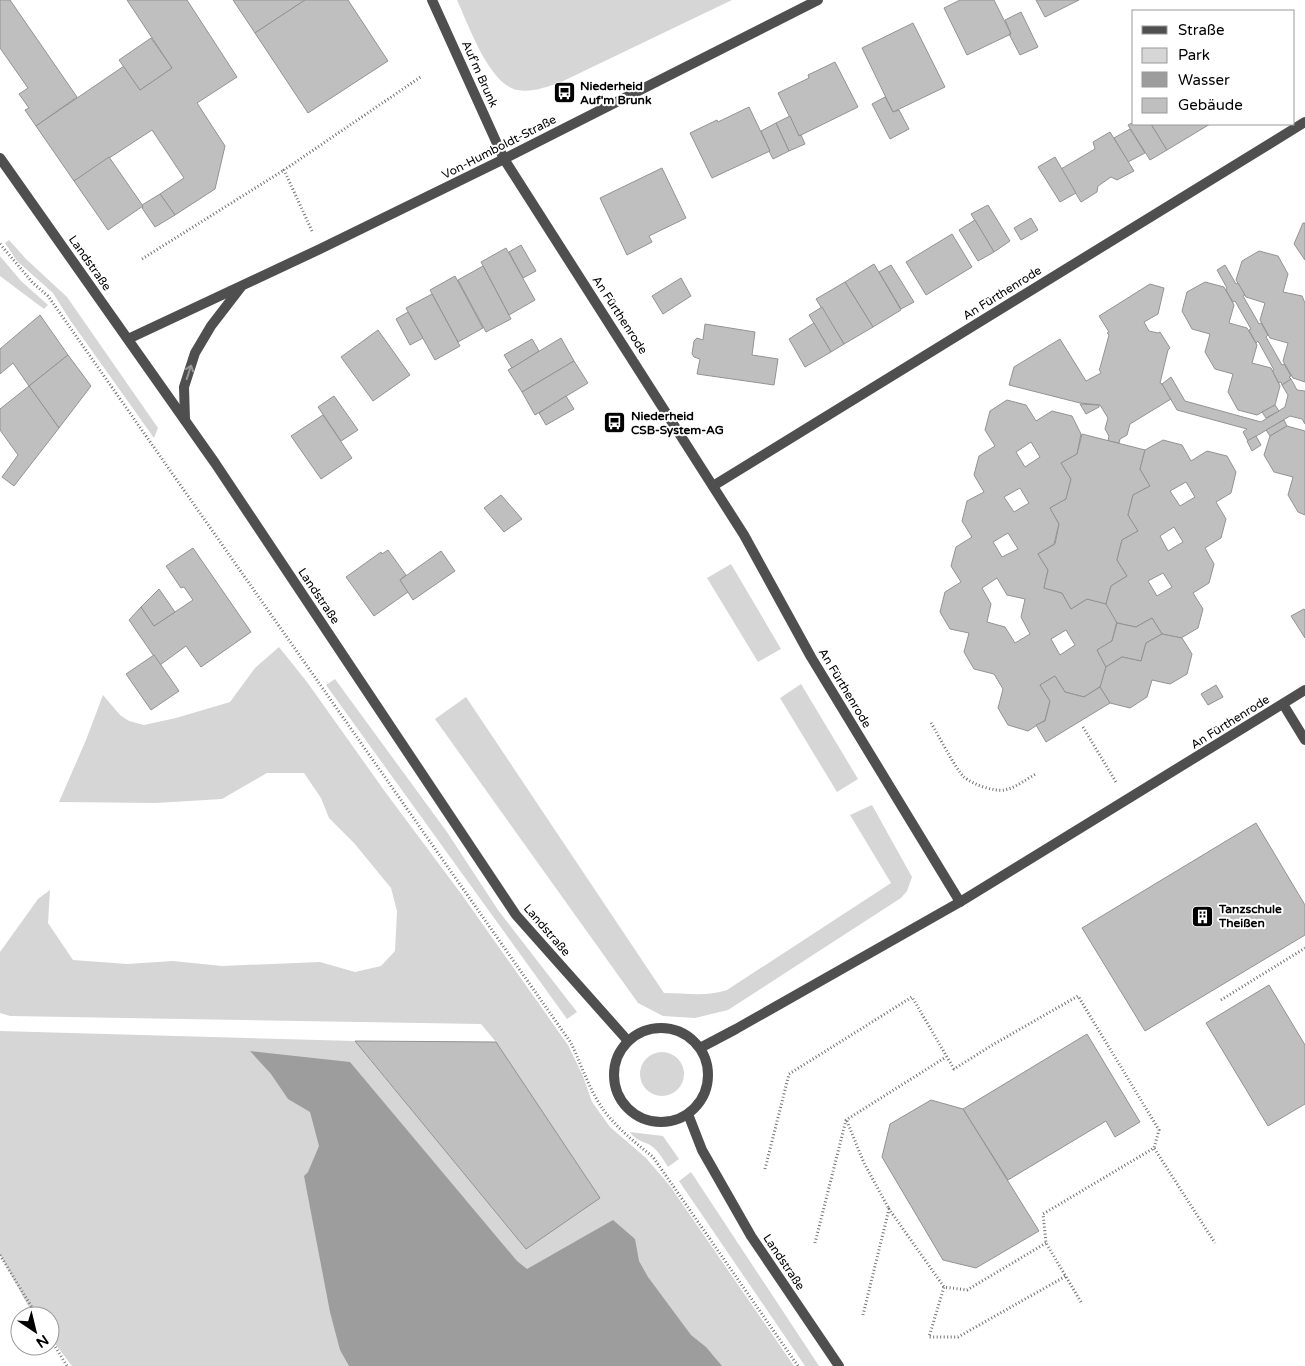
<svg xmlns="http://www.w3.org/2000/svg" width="1305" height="1366" viewBox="0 0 1305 1366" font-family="'Varela Round',sans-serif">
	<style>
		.green { fill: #d6d6d6 }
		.water { fill: #9d9d9d }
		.building { fill: #bfbfbf; stroke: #939393; fill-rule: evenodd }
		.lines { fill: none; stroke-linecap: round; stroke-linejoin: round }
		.path { stroke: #717171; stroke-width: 3; stroke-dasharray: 1 2.5; stroke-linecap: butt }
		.minor { stroke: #4f4f4f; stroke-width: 10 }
		.tertiary { stroke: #4f4f4f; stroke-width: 10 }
		.oneway { stroke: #959595 }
		.labels { text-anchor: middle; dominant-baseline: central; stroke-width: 4; stroke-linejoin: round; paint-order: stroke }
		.street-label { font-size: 12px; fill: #000; stroke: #fff }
		.poi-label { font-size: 12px; font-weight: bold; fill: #000; stroke: #fff; text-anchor: start }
	</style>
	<rect width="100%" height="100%" fill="#fff"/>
	<g class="green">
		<path d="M457,0H732L559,83C546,87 531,93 517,90C489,84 468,24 457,0Z"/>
		<polygon points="9,240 26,259 67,297 158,428 154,438 70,320 53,293 17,261 5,243"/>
		<polygon points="0,256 21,281 48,305 44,309 0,276"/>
		<polygon points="731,564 781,649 758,662 707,578"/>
		<polygon points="279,647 307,682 386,793 462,895 568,1045 583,1076 592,1102 610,1127 646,1158 670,1186 794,1366 72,1366 50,1337 50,1316 35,1316 31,1311 0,1255 0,1031 355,1041 526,1249 496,1042 481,1024 10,1016 0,1013 0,952 38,899 50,890 48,923 73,960 127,964 173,961 222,966 320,962 355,972 381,966 395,951 397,911 391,888 354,843 329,818 321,798 304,773 267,773 222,799 156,803 59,802 86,740 103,695 120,715 129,721 144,725 176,718 230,702 255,668"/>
		<polygon points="335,679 447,832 498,910 577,1012 567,1019 326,685"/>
		<polygon points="801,684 858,779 837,792 780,698"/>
		<path d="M466,697L664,993C685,993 707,997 727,990L891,883L850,815L872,805L912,877L907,891L901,898L728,1010L695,1018L663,1016L638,1003L435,719Z"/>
		<circle cx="662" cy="1074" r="22"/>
		<path d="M630,1132L663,1136L679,1159L668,1167C663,1159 658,1150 650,1145C642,1141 635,1140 630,1132Z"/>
		<polygon points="691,1172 819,1366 805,1366 679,1181"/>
	</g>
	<polygon class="water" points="250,1051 350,1062 517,1261 527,1269 613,1220 635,1239 639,1261 648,1277 691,1335 706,1347 722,1366 349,1366 340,1350 330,1312 304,1176 308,1172 319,1146 310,1112 288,1099 271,1074"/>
	<g class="building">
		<polygon points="0,0 10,0 77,97 36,126 25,110 29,108 19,94 28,88 0,48"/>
		<polygon points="127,0 187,0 237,77 197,103 225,146 215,189 175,215 160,194 184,178 152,130 74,181 36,126 124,66 140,90 172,68"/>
		<polygon points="233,0 305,0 255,33"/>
		<polygon points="305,0 348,0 388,61 308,113 255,33"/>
		<polygon points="960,0 994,0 1011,34 967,55 944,8"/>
		<polygon points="1036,0 1079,0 1045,17"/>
		<polygon points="1021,12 1038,47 1020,55 1009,34 1011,34 1005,20"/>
		<polygon points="913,23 945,87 893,112 862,48"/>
		<polygon points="151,38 172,68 140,90 119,60"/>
		<polygon points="835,62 858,107 799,136 778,93 809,78 808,75"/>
		<polygon points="885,97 893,112 899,110 909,129 890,139 872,104"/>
		<polygon points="749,107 770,151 712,178 690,133 717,120 718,122"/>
		<polygon points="790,116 799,136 801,135 805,144 789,151 776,123"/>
		<polygon points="1134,122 1134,124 1151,124 1167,150 1150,160 1128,125"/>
		<polygon points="776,123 789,151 773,159 769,151 770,151 761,131"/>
		<polygon points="1151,124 1210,124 1167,150"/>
		<polygon points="1130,129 1145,153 1128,162 1114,138"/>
		<polygon points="1110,132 1134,171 1117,180 1111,177 1098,186 1097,192 1081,202 1061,169 1095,149 1093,142"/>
		<polygon points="109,157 143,206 108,230 74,181"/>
		<polygon points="1055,157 1076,193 1060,202 1038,167"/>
		<polygon points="662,168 686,218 649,236 652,242 627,255 600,198"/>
		<polygon points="160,194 175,215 155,227 142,208 143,207 142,205"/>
		<polygon points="988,205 1010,241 994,252 971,214"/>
		<polygon points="1031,218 1038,230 1021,240 1014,228"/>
		<polygon points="975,220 994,252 978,261 959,230"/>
		<polygon points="1303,223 1305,223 1305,260 1294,244"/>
		<polygon points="952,234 972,267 926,295 906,262"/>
		<polygon points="521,245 536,271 523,278 509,252"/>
		<polygon points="506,248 535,300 509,315 481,262"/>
		<polygon points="1259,251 1278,256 1288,274 1283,292 1302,296 1305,303 1305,382 1293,378 1283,361 1288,343 1270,338 1260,320 1265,303 1246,297 1236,280 1242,261"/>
		<polygon points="874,264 901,310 873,327 845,282"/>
		<polygon points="891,265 914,302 901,309 879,272"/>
		<polygon points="1225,265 1236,284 1238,283 1245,295 1243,296 1259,324 1261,323 1268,335 1266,337 1282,365 1284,364 1291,376 1289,377 1291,379 1282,385 1281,382 1279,383 1272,371 1274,370 1258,341 1256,343 1249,330 1251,329 1235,301 1233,302 1226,290 1227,288 1217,270"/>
		<polygon points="483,266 511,319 486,332 458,280"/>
		<polygon points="455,276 483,328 458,342 430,290"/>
		<polygon points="681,278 691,296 663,314 652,296"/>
		<polygon points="845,282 873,327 844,344 816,299"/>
		<polygon points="1205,282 1224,287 1234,305 1229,323 1247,328 1257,345 1252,363 1271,368 1280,386 1275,405 1257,415 1238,410 1228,392 1233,374 1215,369 1205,352 1210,334 1192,329 1182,311 1187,292"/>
		<polygon points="1150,284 1164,288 1158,314 1144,322 1149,331 1158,333 1160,332 1170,348 1168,350 1160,383 1162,384 1171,399 1130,424 1127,435 1120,439 1119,443 1108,441 1109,436 1105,429 1108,418 1100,405 1080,403 1009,385 1014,367 1060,339 1086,381 1101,373 1099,369 1100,368 1109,335 1107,333 1109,332 1099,316"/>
		<polygon points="432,294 460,346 435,360 406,308"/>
		<polygon points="822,307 844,344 831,352 809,315"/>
		<polygon points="408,312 423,338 410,345 396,319"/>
		<polygon points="40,315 68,355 29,386 13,363 0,374 0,349"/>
		<polygon points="814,323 831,352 805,367 789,339"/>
		<polygon points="705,324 755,332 752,355 778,359 774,385 697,374 700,359 694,357 692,354 694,341 697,338 703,340"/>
		<polygon points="378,330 410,375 373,401 341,357"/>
		<polygon points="561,338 574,361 522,392 508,370"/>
		<polygon points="532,339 539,351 512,368 504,355"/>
		<polygon points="68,355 91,386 59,428 29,386"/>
		<polygon points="574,361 588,383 535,415 522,392"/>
		<polygon points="1171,377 1185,401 1261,422 1285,407 1288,395 1282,385 1291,379 1297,390 1305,391 1305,424 1302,419 1290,416 1248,441 1243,432 1247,429 1177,410 1162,384"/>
		<polygon points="29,386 59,428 14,486 2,477 18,455 0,430 0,409"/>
		<polygon points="334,396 358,430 341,441 318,407"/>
		<polygon points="566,396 574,409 546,425 539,413"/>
		<path d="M1007,400L1026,405L1036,421L1052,411L1072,416L1081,434L1077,454L1061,463L1071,479L1066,499L1050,508L1059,524L1054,544L1038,554L1048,570L1044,588L1062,593L1071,609L1087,599L1107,604L1117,621L1112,641L1097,650L1106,667L1101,686L1084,697L1065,692L1055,676L1040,685L1050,701L1045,720L1028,731L1008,725L998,708L1003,689L994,674L974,669L964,652L969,633L950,629L940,612L945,592L961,582L951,566L956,547L972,537L962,521L967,501L984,492L974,475L979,456L995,446L985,430L990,411ZM1031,442L1040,457L1025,467L1016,452ZM1020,488L1029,503L1014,512L1004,497ZM1008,533L1018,549L1002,557L993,542ZM997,578L1007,595L1025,599L1021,617L1030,634L1015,643L1005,627L987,622L991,604L982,588ZM1066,630L1075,645L1060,655L1051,639Z"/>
		<polygon points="1080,404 1099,405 1099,407 1086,414"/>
		<polygon points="1275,405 1279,411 1266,418 1262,412"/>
		<polygon points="323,415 352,458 321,479 291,436"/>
		<polygon points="1284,420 1287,426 1270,436 1266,430"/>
		<polygon points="1287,426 1305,431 1305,515 1298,512 1288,495 1293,477 1274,472 1264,455 1270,436"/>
		<polygon points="1082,434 1145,450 1140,469 1150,486 1133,495 1128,515 1138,531 1122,540 1117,560 1127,576 1111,586 1106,604 1087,599 1071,609 1062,593 1044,588 1048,570 1038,554 1055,544 1059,524 1050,508 1066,499 1071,479 1061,463 1077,454"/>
		<polygon points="1256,436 1261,445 1252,451 1247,441"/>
		<path d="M1163,440L1182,445L1191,461L1207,451L1227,456L1236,472L1231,493L1216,502L1226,519L1221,538L1205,548L1214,564L1209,583L1193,593L1203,609L1198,628L1181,638L1162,634L1152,618L1136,627L1117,623L1106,604L1111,586L1127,576L1117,560L1122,540L1138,531L1128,515L1133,495L1150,486L1140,469L1145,450ZM1186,482L1195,497L1180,506L1170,491ZM1174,527L1183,542L1168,551L1160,536ZM1163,573L1172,587L1157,596L1148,581Z"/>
		<polygon points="501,495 522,519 504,532 484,508"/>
		<polygon points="193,548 251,632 201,667 186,646 160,665 129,620 141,607 154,626 193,600 184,587 181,588 166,566"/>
		<polygon points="388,550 406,575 400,580 408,592 374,616 346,577 381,552 382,554"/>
		<polygon points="441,551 455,571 413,600 400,580"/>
		<polygon points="159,589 175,612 154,626 141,607"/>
		<polygon points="1304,609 1305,610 1305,638 1291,616"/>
		<polygon points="1152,618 1162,634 1146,643 1141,661 1122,657 1106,667 1097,650 1112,641 1117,623 1136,627"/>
		<polygon points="1162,634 1182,638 1192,654 1187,674 1170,684 1152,680 1147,697 1130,708 1110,703 1100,687 1106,667 1122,657 1141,661 1146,643"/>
		<polygon points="154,655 179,691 151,710 126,674"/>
		<polygon points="1055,676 1065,692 1084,697 1100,687 1110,703 1046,742 1036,725 1045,721 1050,701 1040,685"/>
		<polygon points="1216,685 1223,697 1208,705 1201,694"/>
		<polygon points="1256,823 1305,905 1305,935 1145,1031 1082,928"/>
		<polygon points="1269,985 1305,1045 1305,1104 1268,1126 1206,1023"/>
		<polygon points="1087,1034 1140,1122 1115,1137 1106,1121 1008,1180 963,1109"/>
		<polygon points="355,1041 496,1042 600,1198 526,1249"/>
		<polygon points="931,1100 963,1109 1039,1231 976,1268 943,1260 882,1157 890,1124"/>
	</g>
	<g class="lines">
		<g class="path">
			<polyline points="312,231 284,170 422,76"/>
			<path d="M0,244L33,283L48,296L571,1043C582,1066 590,1092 605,1112C619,1130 636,1143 653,1157L798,1366"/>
			<polyline points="142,259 284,170"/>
			<path d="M931,723C939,736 955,768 964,777C972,784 994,792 1004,790C1016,788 1026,779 1036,774"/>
			<polyline points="1083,727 1116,782"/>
			<polyline points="1221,1000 1305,948"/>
			<polyline points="847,1121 864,1163 889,1209"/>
			<polyline points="765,1169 789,1074 912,997 954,1069 994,1044 1078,996 1159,1130 1154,1148"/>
			<polyline points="815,1243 846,1120 946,1057"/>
			<polyline points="1046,1243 967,1290 944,1287 929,1337 958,1337 1066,1276"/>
			<polyline points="0,1255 37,1316"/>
			<polyline points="1081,1302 1046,1243 1043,1214 1154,1148 1215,1243"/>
			<polyline points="863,1315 889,1209 944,1287"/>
			<polyline points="50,1338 67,1366"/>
		</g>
		<g class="minor">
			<polyline points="432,0 504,159 744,535 811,657 960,902"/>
			<polyline points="128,339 320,249 504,159 818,0"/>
			<polyline points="185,420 184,387 195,353 211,326 241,287"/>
			<polyline points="713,486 1305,122"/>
			<polyline points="1283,704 1305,740"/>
			<polyline points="700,1048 736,1029 960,902 1305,690"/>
		</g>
		<g class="tertiary">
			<polyline points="0,158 215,463 516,915 628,1041"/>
			<circle cx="661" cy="1075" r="47"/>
			<polyline points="688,1114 702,1150 751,1236 839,1366"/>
		</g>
	</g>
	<defs><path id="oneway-shaft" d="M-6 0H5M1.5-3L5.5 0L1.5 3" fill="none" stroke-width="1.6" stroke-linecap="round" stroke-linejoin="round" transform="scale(1.25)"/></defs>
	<use class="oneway" href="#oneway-shaft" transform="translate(189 372) rotate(-72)"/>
	<defs>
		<symbol id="bus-square" viewBox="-11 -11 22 22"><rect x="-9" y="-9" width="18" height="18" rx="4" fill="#000" stroke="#fff"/><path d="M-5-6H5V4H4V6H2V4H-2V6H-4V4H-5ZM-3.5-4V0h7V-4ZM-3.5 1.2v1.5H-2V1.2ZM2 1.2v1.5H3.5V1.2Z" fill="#fff"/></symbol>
		<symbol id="building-square" viewBox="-11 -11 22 22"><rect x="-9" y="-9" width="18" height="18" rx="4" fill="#000" stroke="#fff"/><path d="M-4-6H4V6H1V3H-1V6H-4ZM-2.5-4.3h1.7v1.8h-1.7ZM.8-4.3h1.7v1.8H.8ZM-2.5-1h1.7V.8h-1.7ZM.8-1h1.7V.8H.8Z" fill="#fff"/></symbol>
	</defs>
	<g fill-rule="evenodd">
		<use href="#bus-square" x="552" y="80" width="25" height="25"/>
		<use href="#bus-square" x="602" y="410" width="25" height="25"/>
		<use href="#building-square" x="1190" y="904" width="25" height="25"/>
	</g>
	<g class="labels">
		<g class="street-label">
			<text transform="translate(480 74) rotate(66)">Auf'm Brunk</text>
			<text transform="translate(499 147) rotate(-27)">Von-Humboldt-Straße</text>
			<text transform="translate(90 263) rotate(55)">Landstraße</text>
			<text transform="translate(1002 293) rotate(-32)">An Fürthenrode</text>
			<text transform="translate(620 315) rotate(57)">An Fürthenrode</text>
			<text transform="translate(319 596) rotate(56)">Landstraße</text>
			<text transform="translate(845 688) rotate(59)">An Fürthenrode</text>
			<text transform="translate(1230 722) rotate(-32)">An Fürthenrode</text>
			<text transform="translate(547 930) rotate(49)">Landstraße</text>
			<text transform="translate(784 1262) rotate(56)">Landstraße</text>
		</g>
		<g class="poi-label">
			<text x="580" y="86">Niederheid<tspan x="580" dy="14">Auf'm Brunk</tspan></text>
			<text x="631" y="416">Niederheid<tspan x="631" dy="14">CSB-System-AG</tspan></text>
			<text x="1219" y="909">Tanzschule<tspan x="1219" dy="14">Theißen</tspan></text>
		</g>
	</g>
	<rect x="1132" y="10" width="162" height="115" fill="#ffffff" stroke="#999999"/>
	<rect x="1142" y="26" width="25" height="8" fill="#4f4f4f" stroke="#999999"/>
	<text x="1178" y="35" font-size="15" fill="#000000">Straße</text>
	<rect x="1142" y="48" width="25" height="15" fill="#d6d6d6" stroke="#999999"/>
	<text x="1178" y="60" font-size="15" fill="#000000">Park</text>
	<rect x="1142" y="72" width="25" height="15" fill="#9d9d9d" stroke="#999999"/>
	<text x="1178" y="85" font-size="15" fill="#000000">Wasser</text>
	<rect x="1142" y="98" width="25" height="15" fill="#bfbfbf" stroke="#999999"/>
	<text x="1178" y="110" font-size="15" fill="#000000">Gebäude</text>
	<g transform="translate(35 1331) rotate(145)"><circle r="24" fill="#ffffff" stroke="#999999"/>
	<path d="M0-4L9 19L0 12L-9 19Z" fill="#000000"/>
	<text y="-8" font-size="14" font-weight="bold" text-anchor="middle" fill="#000000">N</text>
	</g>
</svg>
